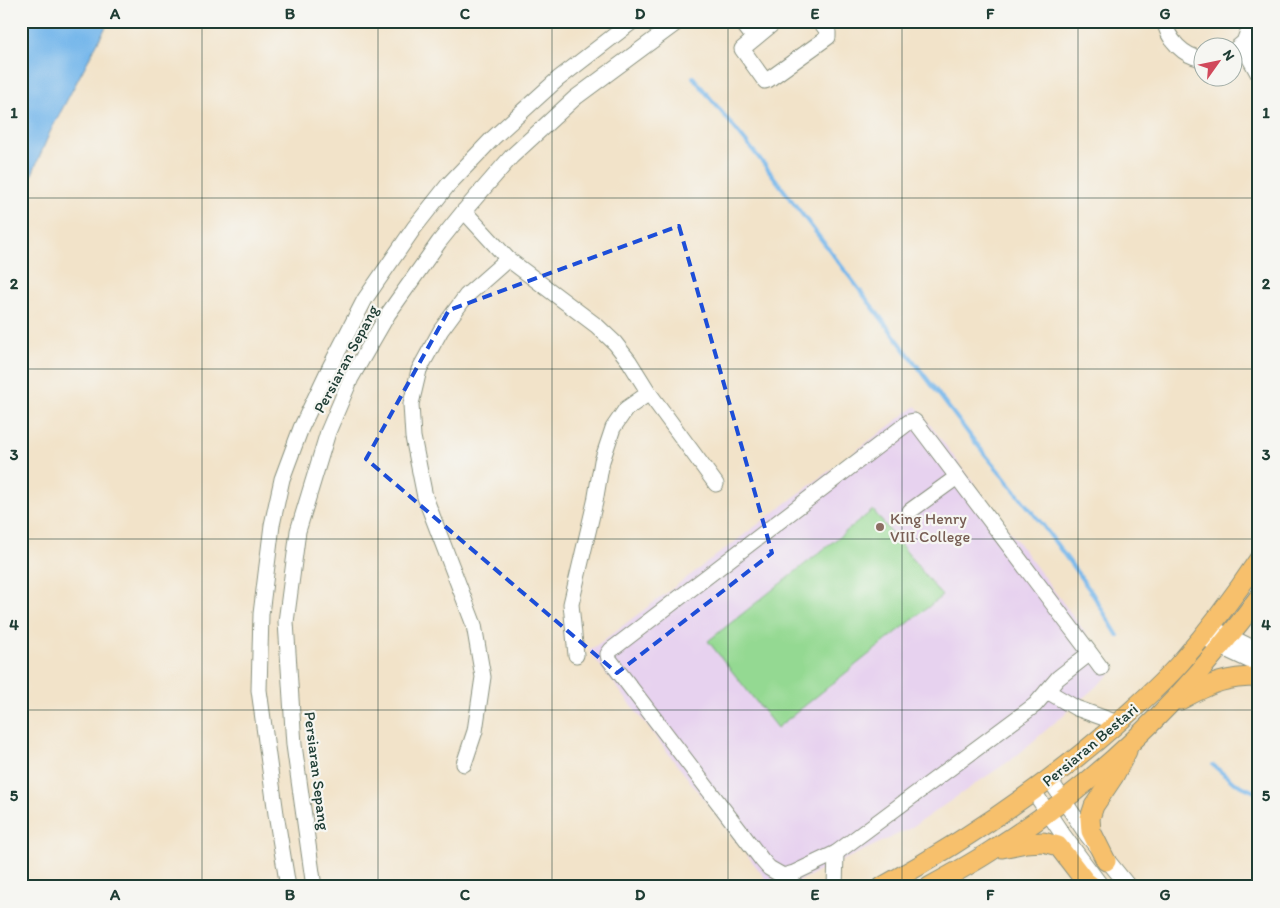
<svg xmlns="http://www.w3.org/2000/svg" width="1280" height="908" viewBox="0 0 1280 908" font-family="Itim,sans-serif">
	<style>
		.built { fill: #e7d2ef }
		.green { fill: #94d992; stroke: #5a8b63 }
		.water { fill: #76b7eb; stroke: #4a7a90 }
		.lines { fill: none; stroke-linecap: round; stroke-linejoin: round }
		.stream { stroke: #76b7eb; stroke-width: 4 }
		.minor-casing { stroke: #88907e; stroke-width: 17 }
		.major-casing { stroke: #88907e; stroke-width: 21 }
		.minor { stroke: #fff; stroke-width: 15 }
		.major { stroke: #f7c06c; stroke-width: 19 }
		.marked { fill: none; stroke: #1d4ed8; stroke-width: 4; stroke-dasharray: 10 6; stroke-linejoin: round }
		.grid { fill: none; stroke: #1f3d34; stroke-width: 1; stroke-opacity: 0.55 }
		.education-dot { fill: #8d6e63; stroke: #f6f6f2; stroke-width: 2 }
		.labels { text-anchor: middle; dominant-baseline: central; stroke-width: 4.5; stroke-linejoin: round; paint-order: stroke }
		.street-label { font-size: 16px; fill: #1f3d34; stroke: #f6f6f2 }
		.education-label { font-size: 16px; fill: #785e54; stroke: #f6f6f2; text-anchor: start }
		.neatline { fill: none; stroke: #1f3d34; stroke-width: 2 }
		.grid-label { font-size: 16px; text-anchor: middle; font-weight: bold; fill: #1f3d34 }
	</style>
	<rect width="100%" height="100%" fill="#f6f6f2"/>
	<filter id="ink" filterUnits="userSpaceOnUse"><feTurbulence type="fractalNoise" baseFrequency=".02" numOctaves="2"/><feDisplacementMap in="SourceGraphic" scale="10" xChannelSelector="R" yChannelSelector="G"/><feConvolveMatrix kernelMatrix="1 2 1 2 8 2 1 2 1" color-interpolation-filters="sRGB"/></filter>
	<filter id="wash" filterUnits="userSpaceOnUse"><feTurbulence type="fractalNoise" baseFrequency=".0096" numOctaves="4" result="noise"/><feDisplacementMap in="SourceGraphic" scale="20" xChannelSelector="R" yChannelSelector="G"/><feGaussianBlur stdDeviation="1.12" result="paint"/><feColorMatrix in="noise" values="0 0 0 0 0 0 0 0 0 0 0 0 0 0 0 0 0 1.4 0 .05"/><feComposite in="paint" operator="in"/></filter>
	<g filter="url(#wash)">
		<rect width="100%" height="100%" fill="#f2e3c9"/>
		<polygon class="built" points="916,406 1114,671 1015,757 909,829 786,887 772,887 589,651"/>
		<polygon class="green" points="873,510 942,596 777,728 708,641"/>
		<polygon class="water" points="21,21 109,21 50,132 21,200"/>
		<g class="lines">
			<g class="stream">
				<polyline points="693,77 764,164 975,442 1042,524 1092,593 1118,636"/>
				<polyline points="1213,765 1233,782 1259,794"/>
			</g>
		</g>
	</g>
	<g filter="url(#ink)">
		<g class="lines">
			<defs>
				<g id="minor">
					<polyline points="741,21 754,38"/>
					<polyline points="776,21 742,49 765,81 768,80 828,37 828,32 820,21"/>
					<path d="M1165,21C1167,40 1184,56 1202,59"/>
					<polyline points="1244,42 1249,57 1259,75"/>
					<polyline points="1232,52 1244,42 1252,21"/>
					<polyline points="464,211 508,259 597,326 615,343 629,361 649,393 716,484"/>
					<polyline points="910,511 957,477"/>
					<polyline points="1210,627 1259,651"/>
					<polyline points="1202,636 1221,647 1259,665"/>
					<polyline points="1090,653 1058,678 1035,705 836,853 794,873 783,876 769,868 762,860 609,659 608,654 611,650 909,422 914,421 918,425 1090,653 1101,668"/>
					<polyline points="576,655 571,604 595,502 602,461 613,428 626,409 649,393"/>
					<polyline points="1047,691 1076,708 1118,723"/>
					<polyline points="464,764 475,731 483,677 474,625 425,497 413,437 411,404 419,370 441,330 466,296 508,259"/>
					<polyline points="1050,780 1087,835 1129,887"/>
					<polyline points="1034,792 1061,832 1102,887"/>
					<polyline points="288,887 276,814 259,690 261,614 272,525 282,479 301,428 329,369 365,299 414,228 448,185 493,138 558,79 633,21"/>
					<polyline points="314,887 294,745 286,622 298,531 328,432 351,378 388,314 439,242 464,211 511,157 575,98 679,21"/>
					<polyline points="835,887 836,853"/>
				</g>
				<g id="major">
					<path d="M1180,700C1211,684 1222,677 1259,677"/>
					<polyline points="1002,848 1026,843 1043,842 1058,846 1085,881 1093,887"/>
					<polyline points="1106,861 1091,831 1090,818 1094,806 1114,776 1127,751"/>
					<path d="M882,887C968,839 1047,786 1121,720C1142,701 1163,683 1181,662C1209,630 1235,595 1259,559"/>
					<path d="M929,887C951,875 973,863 994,849C1098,784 1187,695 1259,597"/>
				</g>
			</defs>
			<use href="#minor" class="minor-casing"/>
			<use href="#major" class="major-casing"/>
			<use href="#minor" class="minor"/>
			<use href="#major" class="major"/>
		</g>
	</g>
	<path class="marked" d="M679,226L772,553L617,673L366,459L449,310Z"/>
	<path class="grid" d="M202,21V887M378,21V887M552,21V887M728,21V887M902,21V887M1078,21V887M21,198H1259M21,369H1259M21,539H1259M21,710H1259"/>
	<circle class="education-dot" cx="880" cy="527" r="5"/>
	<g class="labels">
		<g class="street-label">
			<text transform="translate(346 359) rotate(-62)">Persiaran Sepang</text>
			<text transform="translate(1090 745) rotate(-40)">Persiaran Bestari</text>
			<text transform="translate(317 771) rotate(83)">Persiaran Sepang</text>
		</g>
		<g class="education-label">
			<text x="890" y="518">King Henry<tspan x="890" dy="18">VIII College</tspan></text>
		</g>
	</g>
	<rect width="1280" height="908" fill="none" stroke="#f6f6f2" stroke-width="55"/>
	<g transform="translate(1218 62) rotate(57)"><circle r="24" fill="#f6f6f2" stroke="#a0aca6"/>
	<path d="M0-4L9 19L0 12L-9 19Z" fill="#d1495b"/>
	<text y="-8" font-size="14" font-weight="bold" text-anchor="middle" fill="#1f3d34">N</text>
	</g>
	<rect x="28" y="28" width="1224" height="852" class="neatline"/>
	<g class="grid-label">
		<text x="115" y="19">A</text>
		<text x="290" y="19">B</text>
		<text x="465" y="19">C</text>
		<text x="640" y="19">D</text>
		<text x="815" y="19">E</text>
		<text x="990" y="19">F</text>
		<text x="1165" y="19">G</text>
		<text x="14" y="118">1</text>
		<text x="1266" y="118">1</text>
		<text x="14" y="289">2</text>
		<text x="1266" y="289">2</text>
		<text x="14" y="460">3</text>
		<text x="1266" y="460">3</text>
		<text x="14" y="630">4</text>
		<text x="1266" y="630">4</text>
		<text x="14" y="801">5</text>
		<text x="1266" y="801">5</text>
		<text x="115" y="900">A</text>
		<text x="290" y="900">B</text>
		<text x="465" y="900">C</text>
		<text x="640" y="900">D</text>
		<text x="815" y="900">E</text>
		<text x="990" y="900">F</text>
		<text x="1165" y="900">G</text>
	</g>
</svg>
